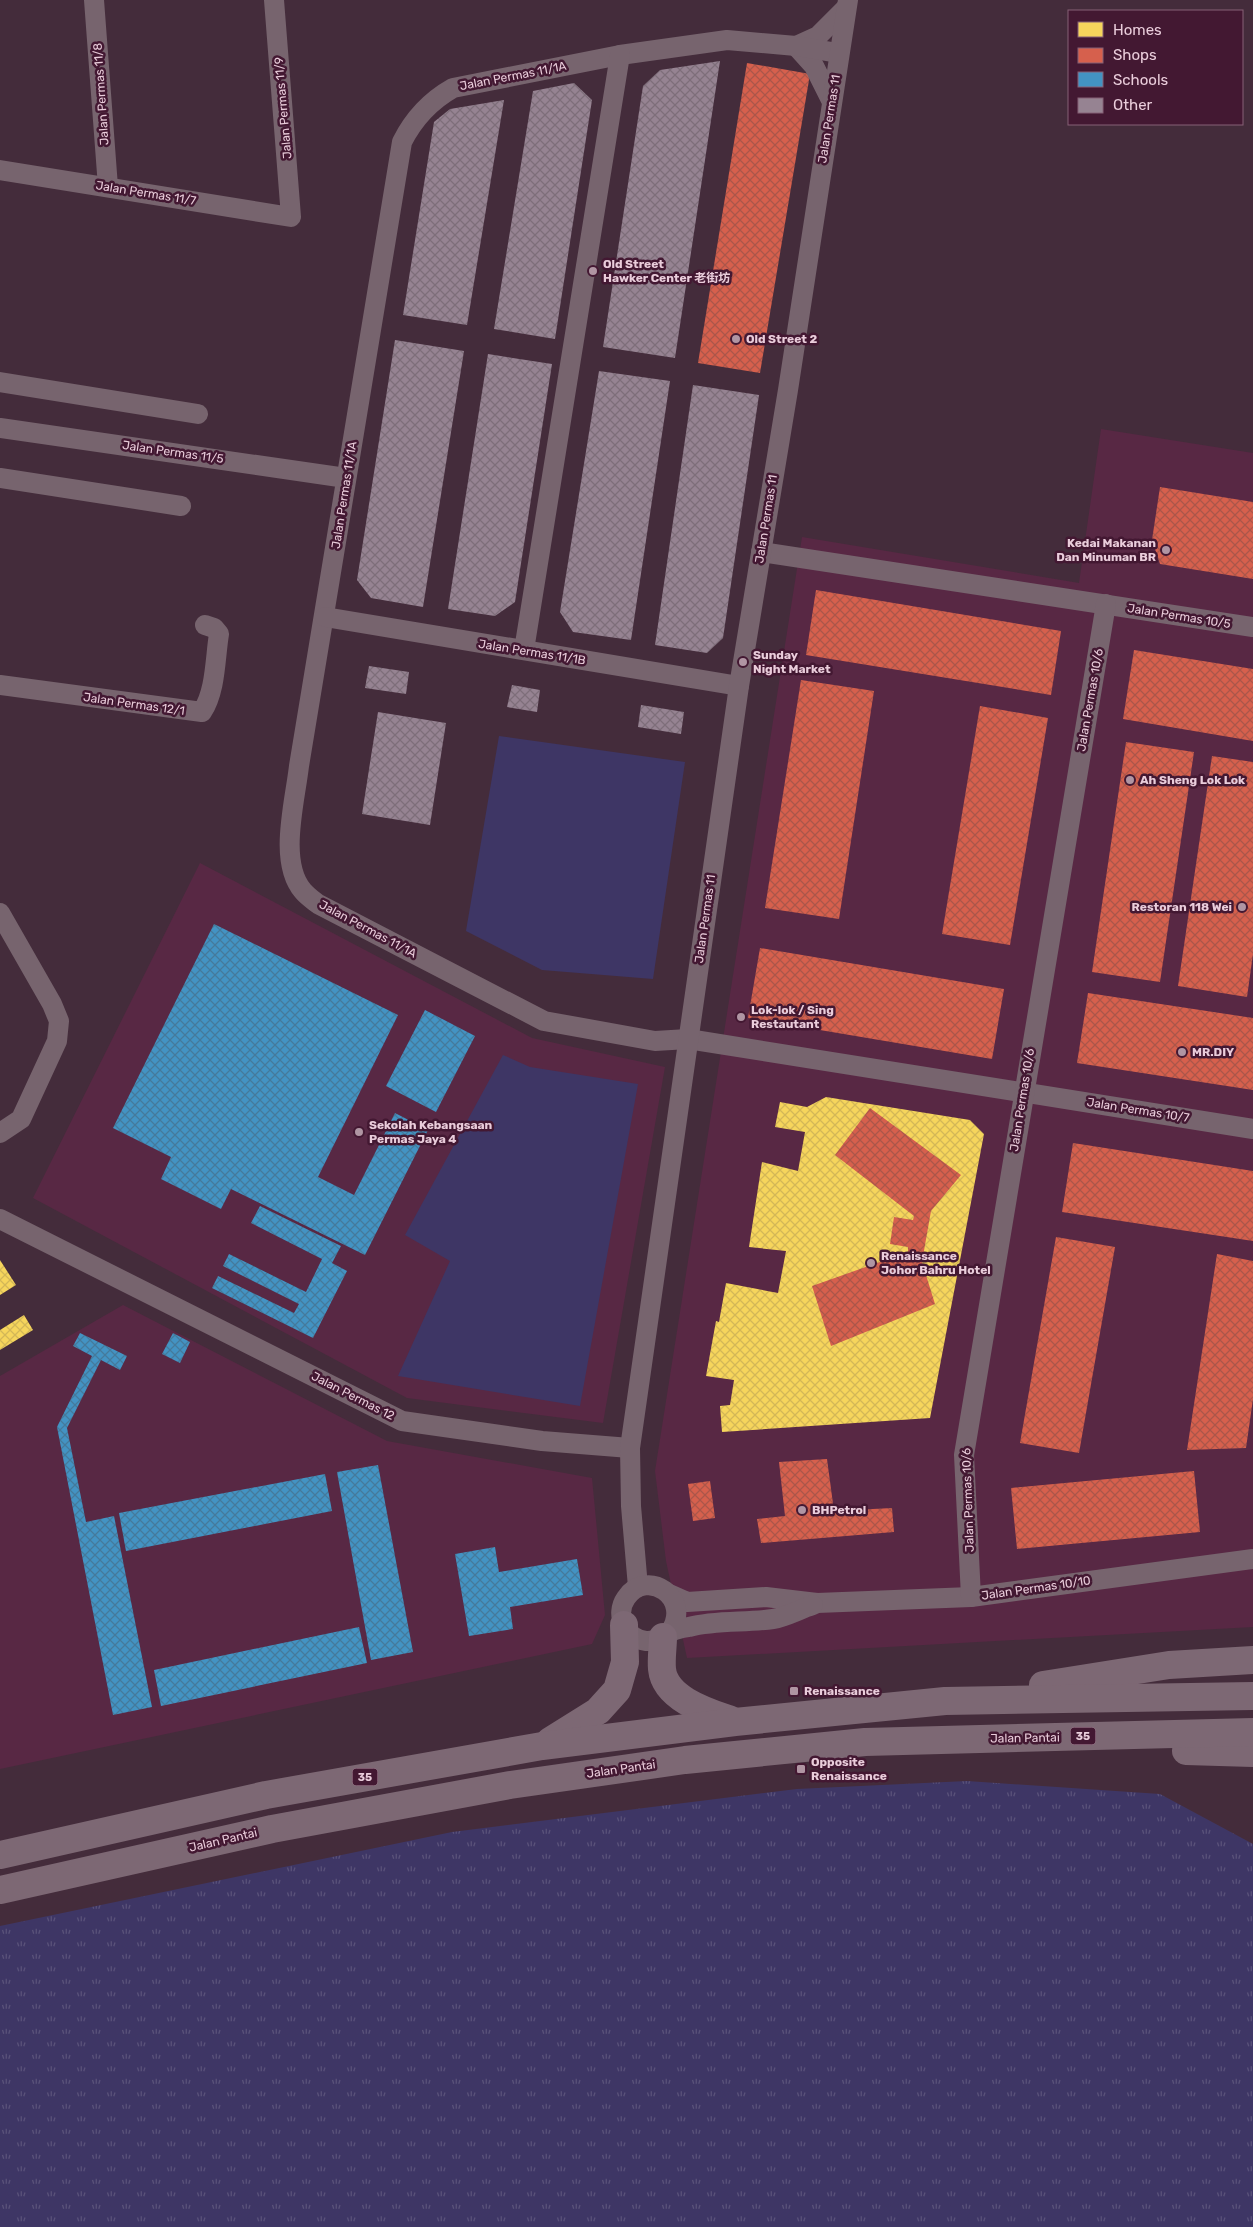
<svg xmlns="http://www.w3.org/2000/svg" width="1253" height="2227" viewBox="0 0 1253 2227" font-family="Rubik,'Noto Sans SC',sans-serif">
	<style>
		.built { fill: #582844 }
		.grass { fill: url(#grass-tufts) }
		.green { fill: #3e3665 }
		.homes { fill: url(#homes-cross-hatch) }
		.shops { fill: url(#shops-cross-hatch) }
		.schools { fill: url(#schools-cross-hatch) }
		.building { fill: url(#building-cross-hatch) }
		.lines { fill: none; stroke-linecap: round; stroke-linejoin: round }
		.minor { stroke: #77646e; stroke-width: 20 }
		.highway { stroke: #7d6874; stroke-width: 28 }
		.poi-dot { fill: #b095a3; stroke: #431832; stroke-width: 2 }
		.labels { text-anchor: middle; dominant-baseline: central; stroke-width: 5; stroke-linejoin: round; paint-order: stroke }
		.shield { fill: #431832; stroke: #b897a8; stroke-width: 1 }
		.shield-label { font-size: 11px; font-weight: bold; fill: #eacddb }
		.street-label { font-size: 12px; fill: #eacddb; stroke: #431832 }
		.poi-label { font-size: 12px; font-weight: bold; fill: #eacddb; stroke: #431832; text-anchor: start }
	</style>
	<defs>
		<pattern id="grass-tufts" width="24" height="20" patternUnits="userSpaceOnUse" patternTransform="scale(1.25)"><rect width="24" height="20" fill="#3e3665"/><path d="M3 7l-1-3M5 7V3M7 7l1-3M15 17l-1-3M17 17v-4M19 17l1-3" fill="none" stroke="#5a527a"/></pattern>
		<pattern id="homes-cross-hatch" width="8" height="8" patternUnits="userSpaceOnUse" patternTransform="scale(1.25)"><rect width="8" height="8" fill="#f6d55c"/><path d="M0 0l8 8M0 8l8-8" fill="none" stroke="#d3b757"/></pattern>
		<pattern id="shops-cross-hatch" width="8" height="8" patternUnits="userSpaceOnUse" patternTransform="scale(1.25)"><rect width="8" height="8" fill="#d6604d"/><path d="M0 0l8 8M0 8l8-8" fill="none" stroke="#ab564a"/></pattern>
		<pattern id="schools-cross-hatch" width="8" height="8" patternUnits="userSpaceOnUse" patternTransform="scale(1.25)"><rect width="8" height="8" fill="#4393c3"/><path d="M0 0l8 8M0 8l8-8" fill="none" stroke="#447a9c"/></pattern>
		<pattern id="building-cross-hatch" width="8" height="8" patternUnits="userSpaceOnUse" patternTransform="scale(1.25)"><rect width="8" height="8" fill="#968392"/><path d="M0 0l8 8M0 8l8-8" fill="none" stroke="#7e6e7a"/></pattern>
	</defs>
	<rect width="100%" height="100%" fill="#442c3b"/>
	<g class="built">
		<polygon points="1101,429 1253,453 1253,1627 687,1658 666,1561 655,1471 802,537 1079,583"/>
		<polygon points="200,863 532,1038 665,1067 603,1423 407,1398 33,1198"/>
		<polygon points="123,1305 387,1441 592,1478 605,1615 592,1644 0,1769 0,1376"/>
	</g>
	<polygon class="grass" points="967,1781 1160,1794 1253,1844 1253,2227 0,2227 0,1926 452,1832 797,1789"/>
	<g class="green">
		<polygon points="499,736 685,762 653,979 542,970 466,931"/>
		<polygon points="503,1055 530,1067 638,1084 580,1406 398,1376 450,1261 405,1235"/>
	</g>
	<g class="homes">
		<polygon points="826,1097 970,1120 984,1134 930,1418 722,1432 720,1406 730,1405 734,1380 706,1376 716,1321 719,1322 726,1283 778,1293 786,1251 749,1247 762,1162 798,1171 805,1132 775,1127 780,1102 807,1107"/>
		<polygon points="0,1260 16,1285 0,1295"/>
		<polygon points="24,1315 33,1330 0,1350 0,1330"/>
	</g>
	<g class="shops">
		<polygon points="747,63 810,74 760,373 698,363"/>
		<polygon points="1160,487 1253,502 1253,579 1160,564 1152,540"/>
		<polygon points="816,590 1061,631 1051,695 806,655"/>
		<polygon points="1134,650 1253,669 1253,741 1123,719"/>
		<polygon points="801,680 874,691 839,919 765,908"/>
		<polygon points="980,706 1048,718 1010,945 942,934"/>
		<polygon points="1126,742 1194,752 1160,982 1092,972"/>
		<polygon points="1212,756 1253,762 1253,954 1247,997 1178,986"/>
		<polygon points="760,948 1004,989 992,1059 748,1018"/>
		<polygon points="1088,993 1253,1018 1253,1090 1077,1063"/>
		<polygon points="870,1108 961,1175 931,1211 922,1262 935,1304 831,1346 812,1286 908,1252 908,1247 890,1244 894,1217 913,1220 914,1216 835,1155"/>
		<polygon points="1073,1143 1253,1171 1253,1241 1062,1212"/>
		<polygon points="1056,1237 1115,1247 1079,1453 1020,1443"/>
		<polygon points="1217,1254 1253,1261 1253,1399 1246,1448 1187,1450"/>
		<polygon points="827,1459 834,1511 892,1508 894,1532 761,1543 757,1519 785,1516 779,1462"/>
		<polygon points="1194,1471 1200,1532 1017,1549 1011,1488"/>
		<polygon points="710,1481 715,1518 693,1521 688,1484"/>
	</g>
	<g class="schools">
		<polygon points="214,924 398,1015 318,1177 354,1195 395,1113 428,1130 365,1255 231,1189 221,1209 161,1179 171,1157 113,1128"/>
		<polygon points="425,1010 475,1036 436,1112 386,1086"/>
		<polygon points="260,1206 341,1246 332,1263 347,1271 313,1338 212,1288 218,1276 294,1313 299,1304 223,1266 229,1254 306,1292 322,1259 251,1223"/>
		<polygon points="80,1333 127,1356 120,1370 101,1360 67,1428 86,1522 114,1516 152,1707 113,1715 57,1427 92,1356 73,1346"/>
		<polygon points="173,1333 190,1342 180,1363 162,1354"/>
		<polygon points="378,1465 413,1652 371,1660 337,1472"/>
		<polygon points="325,1474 332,1511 126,1551 119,1513"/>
		<polygon points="495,1547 499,1572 577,1559 583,1595 510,1607 513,1629 469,1636 455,1554"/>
		<polygon points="359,1627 367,1663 161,1706 154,1670"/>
	</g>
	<g class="building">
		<polygon points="720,61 675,358 603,347 643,86 660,70"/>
		<polygon points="574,83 592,100 555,339 494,329 533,91"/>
		<polygon points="504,100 467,325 403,315 434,122 450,109"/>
		<polygon points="395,340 464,351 423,607 371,598 357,580"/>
		<polygon points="488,354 552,364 515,602 495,616 448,609"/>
		<polygon points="599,371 670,381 631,640 573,632 560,612"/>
		<polygon points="693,385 759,395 723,638 707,653 655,645"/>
		<polygon points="369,666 409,672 406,694 365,688"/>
		<polygon points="512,685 540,690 537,712 507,707"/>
		<polygon points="641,705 684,712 681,734 638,727"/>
		<polygon points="378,712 446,723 430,825 362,814"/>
	</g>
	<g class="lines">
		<g class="minor">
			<polyline points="94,0 108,187"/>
			<polyline points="796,46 814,66 831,100"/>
			<polyline points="796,46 818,36 846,8"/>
			<path d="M838,53L796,46L727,40L620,55L453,88C430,101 414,118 402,142L299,766C295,802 278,862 303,891C307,896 313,900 318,904L544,1021L655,1041L688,1039L1253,1129"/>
			<polyline points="0,170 291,217 274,0"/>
			<polyline points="0,382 198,414"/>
			<polyline points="0,428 346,478"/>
			<polyline points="0,478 181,506"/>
			<polyline points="761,552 1253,627"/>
			<polyline points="325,617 739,686"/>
			<polyline points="524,650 620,55"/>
			<path d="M0,685L202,712C216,691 215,658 219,634L214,628L205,625"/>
			<polyline points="0,913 52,1004 59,1021 57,1041 21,1119 0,1133"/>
			<polyline points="0,1219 402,1421 542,1441 630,1448"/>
			<polyline points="638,1587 631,1506 630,1448 739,686 788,390 848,0"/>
			<polyline points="669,1594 687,1602 766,1597 817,1603 971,1597 1253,1559"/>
			<polyline points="971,1597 964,1455 1106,604"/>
			<path d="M670,1632C693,1598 647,1567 626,1598C614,1615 626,1639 646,1641C657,1642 662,1635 671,1632C676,1629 683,1628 689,1627C716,1620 746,1623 773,1619C786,1617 800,1609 813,1605"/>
		</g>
		<g class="highway">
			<path d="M663,1637C663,1647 661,1658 662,1669C665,1699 708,1712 731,1720"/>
			<polyline points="1043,1685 1169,1665 1253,1660"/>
			<polyline points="550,1741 598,1711 617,1690 625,1662 624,1625"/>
			<polyline points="1186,1751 1253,1753"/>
			<polyline points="0,1855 266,1795 542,1746 735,1722 945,1701 1253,1696"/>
			<polyline points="0,1890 272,1829 510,1785 685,1760 865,1742 1253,1732"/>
		</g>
	</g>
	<g class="poi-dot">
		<circle cx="593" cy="271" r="5"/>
		<circle cx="736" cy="339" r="5"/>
		<circle cx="1166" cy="550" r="5"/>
		<circle cx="743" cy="662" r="5"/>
		<circle cx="1130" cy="780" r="5"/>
		<circle cx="1242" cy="907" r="5"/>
		<circle cx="741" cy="1017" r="5"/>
		<circle cx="1182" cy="1052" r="5"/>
		<circle cx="359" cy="1132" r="5"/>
		<circle cx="871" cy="1263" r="5"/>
		<circle cx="802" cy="1510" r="5"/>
		<rect x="789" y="1686" width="10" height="10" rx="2.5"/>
		<rect x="796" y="1764" width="10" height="10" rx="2.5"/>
	</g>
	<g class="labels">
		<g class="shield">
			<rect x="1070.5" y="1727.5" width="25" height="17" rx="4"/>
			<rect x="352.5" y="1768.5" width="25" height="17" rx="4"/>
		</g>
		<g class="shield-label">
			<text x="1083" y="1736">35</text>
			<text x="365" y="1777">35</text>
		</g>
		<g class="street-label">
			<text transform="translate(513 76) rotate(-11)">Jalan Permas 11/1A</text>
			<text transform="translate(101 94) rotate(-94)">Jalan Permas 11/8</text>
			<text transform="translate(283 108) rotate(-95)">Jalan Permas 11/9</text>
			<text transform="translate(829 119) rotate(-81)">Jalan Permas 11</text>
			<text transform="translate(146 193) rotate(9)">Jalan Permas 11/7</text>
			<text transform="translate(173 452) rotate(8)">Jalan Permas 11/5</text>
			<text transform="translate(344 495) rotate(-81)">Jalan Permas 11/1A</text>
			<text transform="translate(766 519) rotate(-81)">Jalan Permas 11</text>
			<text transform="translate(1179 616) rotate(9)">Jalan Permas 10/5</text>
			<text transform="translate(532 652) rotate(9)">Jalan Permas 11/1B</text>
			<text transform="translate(1090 700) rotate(-80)">Jalan Permas 10/6</text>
			<text transform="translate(134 704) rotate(8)">Jalan Permas 12/1</text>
			<text transform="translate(705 919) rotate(-82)">Jalan Permas 11</text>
			<text transform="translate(368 929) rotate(28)">Jalan Permas 11/1A</text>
			<text transform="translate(1022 1100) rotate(-81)">Jalan Permas 10/6</text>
			<text transform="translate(1138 1110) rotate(9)">Jalan Permas 10/7</text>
			<text transform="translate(353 1396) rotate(27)">Jalan Permas 12</text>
			<text transform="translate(968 1500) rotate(-92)">Jalan Permas 10/6</text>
			<text transform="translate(1036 1588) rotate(-8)">Jalan Permas 10/10</text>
			<text transform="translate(1025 1738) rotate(-1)">Jalan Pantai</text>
			<text transform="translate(621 1769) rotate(-8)">Jalan Pantai</text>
			<text transform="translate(223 1840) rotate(-13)">Jalan Pantai</text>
		</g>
		<g class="poi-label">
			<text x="603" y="264">Old Street<tspan x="603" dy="14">Hawker Center 老街坊</tspan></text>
			<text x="746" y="339">Old Street 2</text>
			<text x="1156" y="543" text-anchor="end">Kedai Makanan<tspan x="1156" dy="14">Dan Minuman BR</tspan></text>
			<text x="753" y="655">Sunday<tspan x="753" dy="14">Night Market</tspan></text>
			<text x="1140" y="780">Ah Sheng Lok Lok</text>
			<text x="1232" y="907" text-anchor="end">Restoran 118 Wei</text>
			<text x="751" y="1010">Lok-lok / Sing<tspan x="751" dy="14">Restautant</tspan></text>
			<text x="1192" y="1052">MR.DIY</text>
			<text x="369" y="1125">Sekolah Kebangsaan<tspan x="369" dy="14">Permas Jaya 4</tspan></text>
			<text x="881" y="1256">Renaissance<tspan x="881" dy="14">Johor Bahru Hotel</tspan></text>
			<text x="812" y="1510">BHPetrol</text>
			<text x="804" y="1691">Renaissance</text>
			<text x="811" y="1762">Opposite<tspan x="811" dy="14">Renaissance</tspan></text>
		</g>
	</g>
	<rect x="1068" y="10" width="175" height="115" fill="#431832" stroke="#866076"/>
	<rect x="1078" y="22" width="25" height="15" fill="#f6d55c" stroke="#866076"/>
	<text x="1113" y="35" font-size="15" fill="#eacddb">Homes</text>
	<rect x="1078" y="48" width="25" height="15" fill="#d6604d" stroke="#866076"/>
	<text x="1113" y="60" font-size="15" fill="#eacddb">Shops</text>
	<rect x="1078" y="72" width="25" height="15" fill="#4393c3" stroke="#866076"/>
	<text x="1113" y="85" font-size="15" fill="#eacddb">Schools</text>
	<rect x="1078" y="98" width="25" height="15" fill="#968392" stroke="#866076"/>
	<text x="1113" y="110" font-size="15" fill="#eacddb">Other</text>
</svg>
